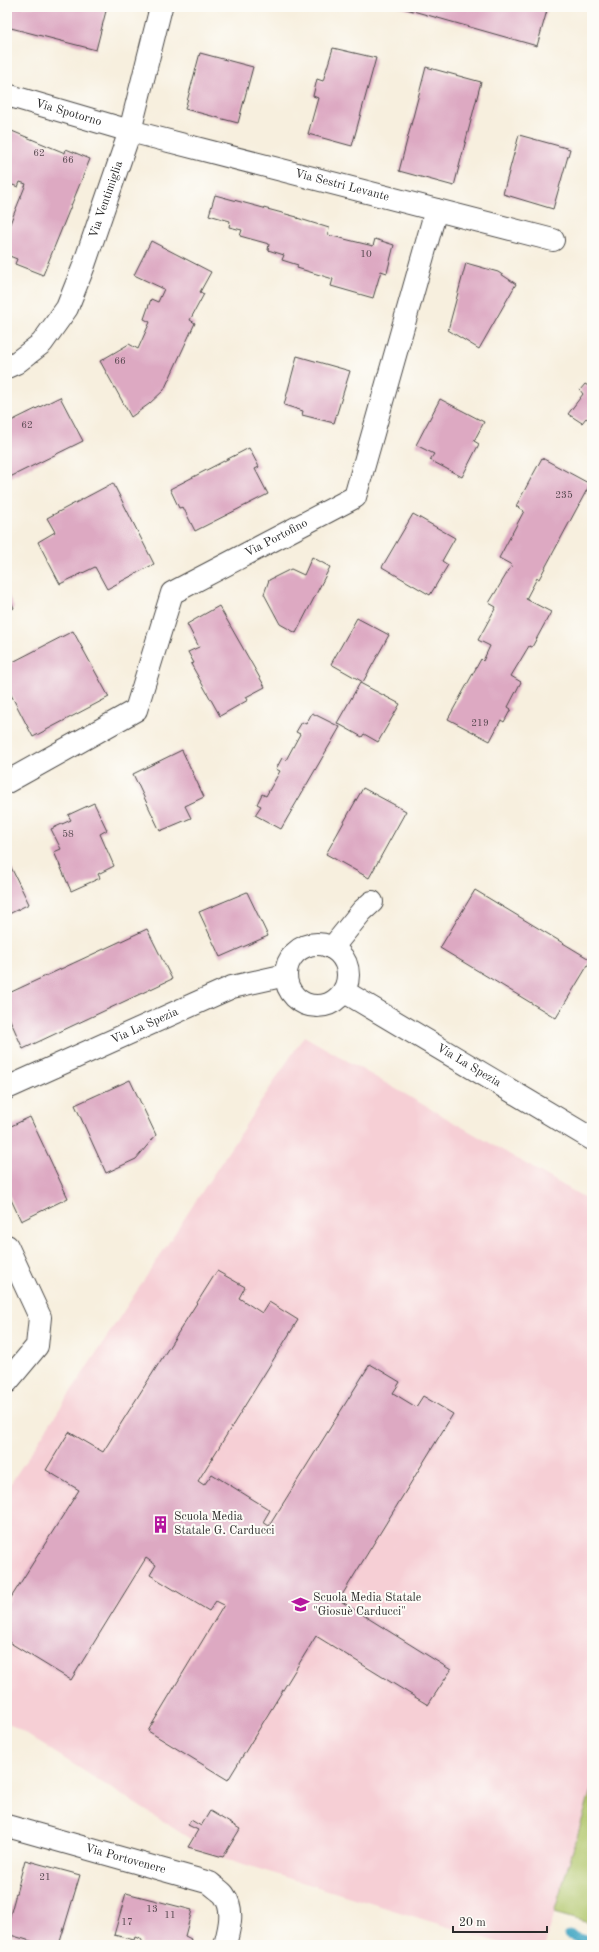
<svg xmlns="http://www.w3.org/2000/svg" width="599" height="1952" viewBox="0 0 599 1952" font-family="'Old Standard TT',serif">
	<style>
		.built { fill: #f6cfd5 }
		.green { fill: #b0c66b; stroke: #6e784b }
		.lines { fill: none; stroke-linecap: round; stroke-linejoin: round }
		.stream { stroke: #44a7c4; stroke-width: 9 }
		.building { fill: #dda9c2 }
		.minor-casing { stroke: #4a4846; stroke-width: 24 }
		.minor { stroke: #fff; stroke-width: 22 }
		.labels { text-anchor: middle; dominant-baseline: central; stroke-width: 4; stroke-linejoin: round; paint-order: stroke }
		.number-label { font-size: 10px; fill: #584a51 }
		.street-label { font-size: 12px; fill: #2b2b2b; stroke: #fdfcf7 }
		.poi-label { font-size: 12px; fill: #2b2b2b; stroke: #fdfcf7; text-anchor: start }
	</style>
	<rect width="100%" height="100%" fill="#fdfcf7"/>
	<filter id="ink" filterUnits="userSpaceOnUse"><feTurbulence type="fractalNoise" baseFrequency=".025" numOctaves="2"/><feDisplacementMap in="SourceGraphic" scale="8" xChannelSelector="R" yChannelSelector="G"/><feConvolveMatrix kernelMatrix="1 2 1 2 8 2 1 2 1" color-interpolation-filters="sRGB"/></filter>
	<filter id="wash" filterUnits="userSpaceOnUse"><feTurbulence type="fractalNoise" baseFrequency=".012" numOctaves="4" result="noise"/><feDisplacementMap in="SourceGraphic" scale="16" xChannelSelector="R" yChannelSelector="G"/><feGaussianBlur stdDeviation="0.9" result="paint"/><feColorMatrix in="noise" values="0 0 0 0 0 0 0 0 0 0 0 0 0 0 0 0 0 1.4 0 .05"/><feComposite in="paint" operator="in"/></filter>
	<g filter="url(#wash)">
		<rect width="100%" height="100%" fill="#f7efde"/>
		<polygon class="built" points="304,1036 592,1202 592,1787 545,1945 507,1945 188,1847 192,1840 7,1722 7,1489"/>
		<polygon class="green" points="592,1787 592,1924 554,1913"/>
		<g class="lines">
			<polyline class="stream" points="569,1935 592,1942"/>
		</g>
		<g id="blocks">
			<g class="building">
				<polygon points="7,7 107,7 96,50 7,27"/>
				<polygon points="399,7 548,7 537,46"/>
				<polygon points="333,48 376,58 352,146 308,134 318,98 313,96 317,79 323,81"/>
				<polygon points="200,53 253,67 238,123 185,109"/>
				<polygon points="426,67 481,82 454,186 399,171"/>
				<polygon points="7,129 65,153 66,149 90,159 43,275 15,264 17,259 7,255 7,231 26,184 20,182 18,187 7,183"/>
				<polygon points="519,135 570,149 553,209 503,194"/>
				<polygon points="215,195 297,217 297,218 329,228 328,235 373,246 375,239 394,245 387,273 381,271 373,298 331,286 333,279 297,268 298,265 282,260 284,255 268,250 269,244 240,236 242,230 229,227 230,221 209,215"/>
				<polygon points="151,241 211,272 200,292 204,294 190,320 195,323 164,390 149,404 131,417 100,361 129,344 138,349 150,322 144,319 151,299 158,302 164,289 134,275"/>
				<polygon points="466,263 498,272 516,284 479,349 448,330"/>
				<polygon points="297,356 350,371 334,423 302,415 303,411 284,405"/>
				<polygon points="585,384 592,388 592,422 586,418 582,423 568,414 583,394 580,390"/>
				<polygon points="60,397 83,441 8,478 7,423"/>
				<polygon points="440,399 484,422 474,441 479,444 462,477 430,460 434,454 416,445"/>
				<polygon points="249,448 259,467 255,469 268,494 195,531 183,507 179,508 170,489"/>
				<polygon points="542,458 590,484 539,579 537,578 526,599 551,612 532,647 529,646 511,676 521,682 508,707 511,709 504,722 501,720 490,741 448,719 481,659 483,661 490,646 478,640 496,607 489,603 512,565 499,558 524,511 516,506"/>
				<polygon points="113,483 154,564 107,589 95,567 60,584 38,542 55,532 47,518"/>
				<polygon points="413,514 455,538 442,561 448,565 430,595 382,567"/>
				<polygon points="312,557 330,567 296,633 280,624 264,594 269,580 291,569 304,575"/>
				<polygon points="7,593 14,608 7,612"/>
				<polygon points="219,606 265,687 246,697 248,700 220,716 191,664 194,663 188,652 199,647 187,624"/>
				<polygon points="357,618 389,635 363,682 331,664"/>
				<polygon points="73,631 109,697 33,737 7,687 7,665"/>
				<polygon points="360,683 400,704 378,742 364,734 362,737 337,723"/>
				<polygon points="312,713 340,727 281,829 255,815 261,806 257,804 262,794 266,796 280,771 276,769 282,758 286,760 300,734 296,732 302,722 306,724"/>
				<polygon points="182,750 204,797 185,806 191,818 160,831 133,774"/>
				<polygon points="363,788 406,811 369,878 326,854"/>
				<polygon points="94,803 107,830 100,834 114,866 98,874 100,878 71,891 54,852 61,849 51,829 71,820 68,815"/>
				<polygon points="7,859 29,904 7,915"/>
				<polygon points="475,890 591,960 556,1018 440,948"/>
				<polygon points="247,892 268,936 220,957 199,912"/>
				<polygon points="147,929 172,979 23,1049 7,1013 7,994"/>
				<polygon points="130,1080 156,1135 136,1159 106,1173 75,1105"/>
				<polygon points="30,1117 68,1198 21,1221 7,1191 7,1128"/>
				<polygon points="217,1271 245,1287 239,1298 262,1313 269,1302 298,1320 198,1481 204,1485 212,1474 270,1510 263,1522 269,1526 370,1364 400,1382 393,1393 416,1407 423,1396 453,1414 339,1600 451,1670 428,1705 316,1636 228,1780 148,1731 224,1605 216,1601 209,1611 150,1575 156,1565 146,1558 71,1680 7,1641 7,1604 79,1490 46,1470 69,1432 103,1452"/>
				<polygon points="210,1811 240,1829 223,1857 188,1847 198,1830 188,1825 191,1820 201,1826"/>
				<polygon points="25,1860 80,1875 59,1945 44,1945 7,1934 7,1927"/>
				<polygon points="126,1893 192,1910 185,1936 191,1939 189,1945 141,1945 142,1940 135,1937 134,1940 114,1935"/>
			</g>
		</g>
	</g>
	<g filter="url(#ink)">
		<use href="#blocks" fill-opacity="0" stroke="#4a4846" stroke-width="1"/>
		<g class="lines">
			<defs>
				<g id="minor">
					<path id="s1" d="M7,95L130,131L553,240"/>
					<path id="s2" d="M7,367L16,363L42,343L67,308L83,268L130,131L161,7"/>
					<path id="s3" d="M7,782L136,710L172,593L355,497L436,210"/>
					<circle cx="317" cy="975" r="31"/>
					<polyline points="332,948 362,911 372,902"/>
					<path id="s4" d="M345,992L592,1139"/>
					<path id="s5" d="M7,1088L232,987L286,975"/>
					<polyline points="7,1246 40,1317 37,1346 7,1382"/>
					<path id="s6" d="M7,1826L210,1883C214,1887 221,1891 224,1895C235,1910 229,1929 225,1945"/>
				</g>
			</defs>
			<use href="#minor" class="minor-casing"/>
			<use href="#minor" class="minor"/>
		</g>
	</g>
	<defs>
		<symbol id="building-bare" viewBox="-9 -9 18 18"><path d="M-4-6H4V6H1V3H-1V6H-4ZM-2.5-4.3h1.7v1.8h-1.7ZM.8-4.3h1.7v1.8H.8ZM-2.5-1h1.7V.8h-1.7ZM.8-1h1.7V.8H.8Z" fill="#b5179e" stroke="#fdfcf7" stroke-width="2.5" paint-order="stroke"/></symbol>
		<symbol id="school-bare" viewBox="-9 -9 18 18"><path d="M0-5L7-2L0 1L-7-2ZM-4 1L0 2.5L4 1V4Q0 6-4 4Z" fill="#b5179e" stroke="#fdfcf7" stroke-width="2.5" paint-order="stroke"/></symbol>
	</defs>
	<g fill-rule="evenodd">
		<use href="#building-bare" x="148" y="1512" width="25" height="25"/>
		<use href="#school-bare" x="288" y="1592" width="25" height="25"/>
	</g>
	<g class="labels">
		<g class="number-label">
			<text x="39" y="153">62</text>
			<text x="68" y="160">66</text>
			<text x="366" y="254">10</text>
			<text x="120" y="361">66</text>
			<text x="27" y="425">62</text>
			<text x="564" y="495">235</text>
			<text x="480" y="723">219</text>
			<text x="68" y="834">58</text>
			<text x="45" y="1877">21</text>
			<text x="152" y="1909">13</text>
			<text x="170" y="1915">11</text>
			<text x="127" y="1922">17</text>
		</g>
		<g class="street-label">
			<text stroke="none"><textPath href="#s1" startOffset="64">Via Spotorno</textPath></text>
			<text stroke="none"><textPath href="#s1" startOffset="347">Via Sestri Levante</textPath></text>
			<text stroke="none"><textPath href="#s2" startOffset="201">Via Ventimiglia</textPath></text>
			<text stroke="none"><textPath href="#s3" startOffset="388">Via Portofino</textPath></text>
			<text stroke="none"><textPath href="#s5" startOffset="151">Via La Spezia</textPath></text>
			<text stroke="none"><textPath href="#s4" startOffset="144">Via La Spezia</textPath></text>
			<text stroke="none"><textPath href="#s6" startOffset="123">Via Portovenere</textPath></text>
		</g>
		<g class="poi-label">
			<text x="174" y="1517">Scuola Media<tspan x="174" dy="14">Statale G. Carducci</tspan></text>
			<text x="313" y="1598">Scuola Media Statale<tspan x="313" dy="14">"Giosuè Carducci"</tspan></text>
		</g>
	</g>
	<rect width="599" height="1952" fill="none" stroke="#fdfcf7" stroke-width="24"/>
	<path d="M453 1926v6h94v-6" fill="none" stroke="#2b2b2b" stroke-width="2"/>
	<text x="459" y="1926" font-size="12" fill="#2b2b2b" stroke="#fdfcf7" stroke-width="3" paint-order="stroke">20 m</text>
</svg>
